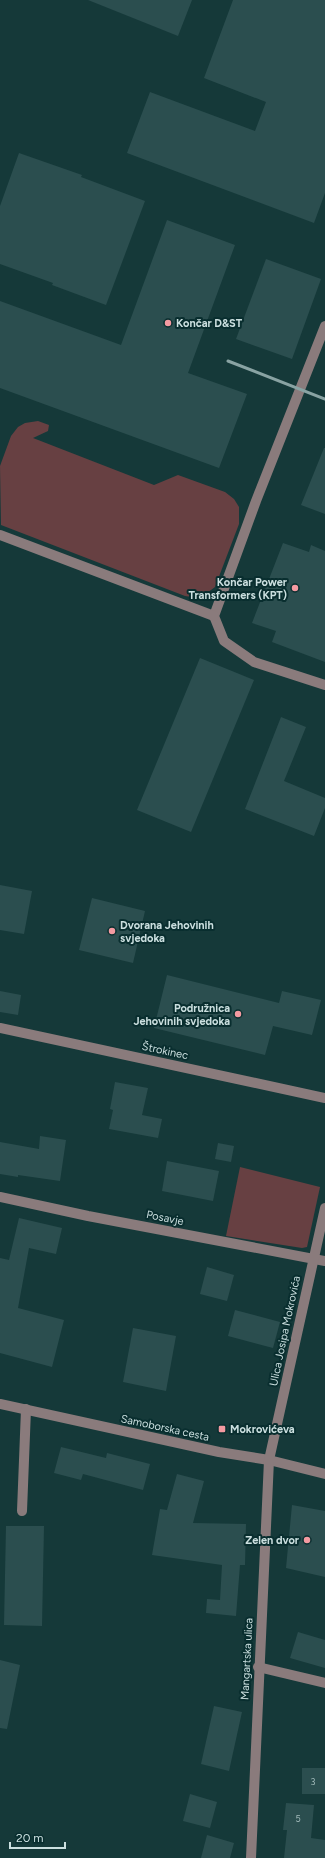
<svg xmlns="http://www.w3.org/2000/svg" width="325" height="1858" viewBox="0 0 325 1858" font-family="Figtree,sans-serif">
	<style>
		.green { fill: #674042 }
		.building { fill: #2b4e4f }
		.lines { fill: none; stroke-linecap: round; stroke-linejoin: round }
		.minor { stroke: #8a7b7c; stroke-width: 10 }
		.rail { stroke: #89a3a3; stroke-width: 3 }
		.poi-dot { fill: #f49aa1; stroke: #092e2f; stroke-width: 1.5 }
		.labels { text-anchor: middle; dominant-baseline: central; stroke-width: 4; stroke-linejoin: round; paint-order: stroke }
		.number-label { font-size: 9px; fill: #a3bbbb }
		.poi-label { font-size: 11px; font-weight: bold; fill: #cbdfdf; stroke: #092e2f; text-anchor: start }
		.street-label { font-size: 11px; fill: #cbdfdf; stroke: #092e2f }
	</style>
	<rect width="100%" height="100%" fill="#153939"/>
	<g class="green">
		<path d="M38,421L49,425L48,431L33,438L154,485L178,475L225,492L234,499L239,507V524L215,587C205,595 197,598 185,596L1,525L0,466L11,436L18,427L25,423Z"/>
		<polygon points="240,1167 320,1187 307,1247 302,1248 226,1236"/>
	</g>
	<g class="building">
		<polygon points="88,0 192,0 178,36"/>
		<polygon points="233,0 325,0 325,193 314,223 127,153 150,92 255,131 266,102 204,78"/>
		<polygon points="19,153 82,175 81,177 145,201 106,305 52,285 53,283 0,264 0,206"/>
		<polygon points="167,220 235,245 188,373 247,394 219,468 0,388 0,301 121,345"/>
		<polygon points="266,259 321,279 292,359 236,339"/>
		<polygon points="324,448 325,448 325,514 301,505"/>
		<polygon points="283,543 309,552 311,545 325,551 325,662 272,642 276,631 252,623"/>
		<polygon points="200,658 254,680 191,832 137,810"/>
		<polygon points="281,717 306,727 284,781 325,798 325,808 314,836 245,809"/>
		<polygon points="0,885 32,891 24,934 0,930"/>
		<polygon points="92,898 145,911 133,963 79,950"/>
		<polygon points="167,975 279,1003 282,991 321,1000 312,1035 273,1026 265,1055 154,1028"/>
		<polygon points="0,991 21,995 18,1015 0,1012"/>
		<polygon points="115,1082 148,1088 142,1115 162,1119 158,1138 109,1129 113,1110 110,1109"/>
		<polygon points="40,1136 66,1140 60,1181 18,1175 18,1177 0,1174 0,1142 39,1149"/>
		<polygon points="218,1143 234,1146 231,1162 215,1159"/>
		<polygon points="167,1161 219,1171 213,1201 162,1191"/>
		<polygon points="19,1218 62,1228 56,1254 29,1248 18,1308 64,1320 52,1367 0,1353 0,1258 9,1260"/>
		<polygon points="207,1267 234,1275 227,1301 200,1294"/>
		<polygon points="235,1310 280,1322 273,1348 228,1336"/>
		<polygon points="133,1328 176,1336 166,1391 123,1382"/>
		<polygon points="61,1447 106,1458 107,1453 150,1464 143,1490 83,1474 81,1480 54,1473"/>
		<polygon points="177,1474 204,1481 193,1523 246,1524 245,1565 240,1565 236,1616 206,1613 207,1599 220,1600 222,1565 152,1555 160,1509 167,1510"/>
		<polygon points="292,1505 325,1511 325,1577 286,1568"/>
		<polygon points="6,1526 44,1526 42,1626 4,1625"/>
		<polygon points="298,1632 325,1640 325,1668 290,1658"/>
		<polygon points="0,1660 20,1665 7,1729 0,1728"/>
		<polygon points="214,1706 242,1712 229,1771 201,1764"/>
		<rect x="302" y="1768" width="23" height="26"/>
		<polygon points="190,1794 217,1802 210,1828 183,1821"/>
		<polygon points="286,1803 314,1805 311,1838 325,1840 325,1858 284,1858 287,1830 283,1830"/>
		<polygon points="207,1835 234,1843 230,1858 201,1858"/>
	</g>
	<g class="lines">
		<g class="minor">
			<polyline points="325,326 256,501 214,616 224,641 254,662 325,685"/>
			<polyline points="0,535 214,616"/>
			<polyline points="0,1028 325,1098"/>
			<polyline points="0,1197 88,1216 325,1261"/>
			<polyline points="0,1404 219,1452 269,1460 325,1474"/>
			<polyline points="22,1511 26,1409"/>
			<polyline points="258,1667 325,1683"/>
			<polyline points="251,1858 269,1460 325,1208"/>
		</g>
		<polyline class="rail" points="228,361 325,399"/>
	</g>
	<g class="poi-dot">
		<circle cx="168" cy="323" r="4"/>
		<circle cx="295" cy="588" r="4"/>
		<circle cx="112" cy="931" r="4"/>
		<circle cx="238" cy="1014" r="4"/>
		<rect x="218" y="1425" width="8" height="8" rx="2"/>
		<circle cx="307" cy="1540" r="4"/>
	</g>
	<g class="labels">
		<g class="number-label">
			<text x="313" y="1781">3</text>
			<text x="298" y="1818">5</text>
		</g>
		<g class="poi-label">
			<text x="176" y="323">Končar D&amp;ST</text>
			<text x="287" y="582" text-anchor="end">Končar Power<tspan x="287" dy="13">Transformers (KPT)</tspan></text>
			<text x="120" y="925">Dvorana Jehovinih<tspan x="120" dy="13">svjedoka</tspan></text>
			<text x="230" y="1008" text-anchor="end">Podružnica<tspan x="230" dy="13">Jehovinih svjedoka</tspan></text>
			<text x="230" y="1429">Mokrovićeva</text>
			<text x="299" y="1540" text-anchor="end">Zelen dvor</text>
		</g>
		<g class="street-label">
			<text transform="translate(165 1051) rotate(12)">Štrokinec</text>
			<text transform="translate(165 1218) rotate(11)">Posavje</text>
			<text transform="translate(285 1331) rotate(-78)">Ulica Josipa Mokrovića</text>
			<text transform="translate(165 1428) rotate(12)">Samoborska cesta</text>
			<text transform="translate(247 1659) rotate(-87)">Mangartska ulica</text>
		</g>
	</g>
	<path d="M10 1842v6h55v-6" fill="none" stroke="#cbdfdf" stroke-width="2"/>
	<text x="16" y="1842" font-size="12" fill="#cbdfdf" stroke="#092e2f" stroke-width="3" paint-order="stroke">20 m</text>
</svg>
